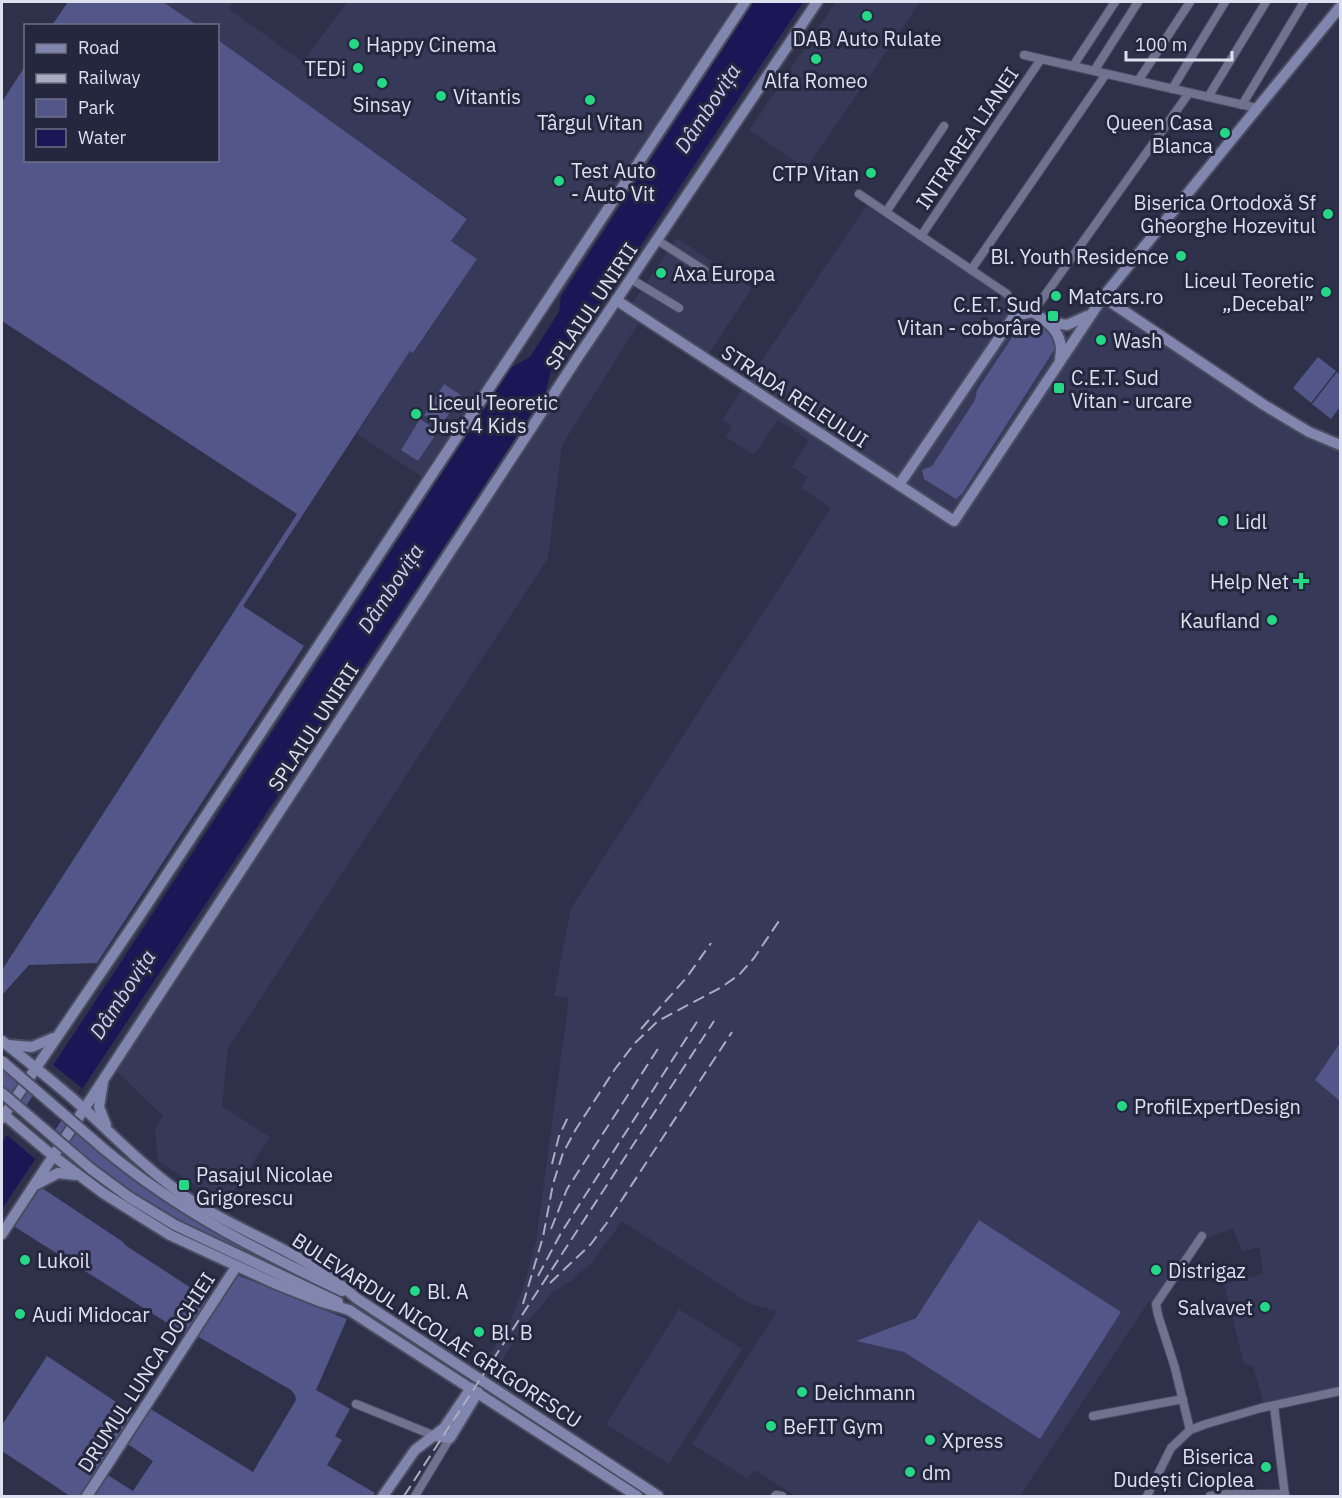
<svg xmlns="http://www.w3.org/2000/svg" width="1342" height="1498" viewBox="0 0 1342 1498" font-family="'IBM Plex Sans',sans-serif">
	<style>
		.built { fill: #363958; fill-rule: evenodd }
		.green { fill: #525689 }
		.water { fill: #1b1655 }
		.pier { fill: #2e3149 }
		.lines { fill: none; stroke-linecap: round; stroke-linejoin: round }
		.street-casing { stroke: #4a4c60; stroke-width: 10 }
		.secondary-casing { stroke: #4a4c60; stroke-width: 14 }
		.street { stroke: #6f738f; stroke-width: 8 }
		.secondary { stroke: #8186ae; stroke-width: 10 }
		.rail { stroke: #aaadbf; stroke-width: 2; stroke-dasharray: 12 6; stroke-linecap: butt }
		.secondary-bridge-casing { stroke: #4a4c60; stroke-width: 14; stroke-linecap: butt }
		.secondary-bridge { stroke: #8186ae; stroke-width: 10 }
		.poi-dot { fill: #24d886; stroke: #24273e; stroke-width: 2 }
		.labels { text-anchor: middle; dominant-baseline: central; stroke-width: 6; stroke-linejoin: round; paint-order: stroke }
		.poi-label { font-size: 20px; fill: #dde0ef; stroke: #24273e; text-anchor: start }
		.street-label { font-size: 20px; fill: #dde0ef; stroke: #24273e }
		.water-label { font-size: 21px; font-style: italic; fill: #cbd0f8; stroke: #24273e }
	</style>
	<rect width="100%" height="100%" fill="#2e3149"/>
	<g class="built">
		<polygon points="162,2 234,2 229,9 303,62 347,2 736,2 422,477 357,434 410,351 414,353 477,259 451,241 467,218 218,42 218,26 195,25"/>
		<polygon points="836,2 920,2 806,169 749,130"/>
		<path d="M866,206L1078,343L1105,305L1308,437L1327,447L1340,451V1391L1265,1408L1253,1366L1244,1364L1224,1284L1263,1274L1259,1247L1242,1252L1233,1228L1201,1241L1156,1304L1149,1301L1020,1496H796L754,1470L748,1479L692,1444L777,1311L750,1304L622,1221L593,1261L571,1281L552,1293L540,1307L523,1328L493,1374L482,1367L509,1324L523,1289L536,1241L569,998L554,996L571,908L831,508L801,488L808,477L792,467L809,440L778,420L754,455L726,437L732,426L722,420ZM979,1220L1040,1439L904,1352L857,1341L916,1318Z"/>
		<polygon points="677,238 752,288 707,356 636,310 632,304"/>
		<polygon points="616,310 624,313 639,323 562,445 548,558 228,1048 222,1106 270,1137 225,1205 158,1161 155,1130 163,1116 116,1071 139,1035 150,1013"/>
		<polygon points="679,1309 742,1349 669,1464 606,1424"/>
	</g>
	<g class="green">
		<polygon points="68,2 163,2 197,25 52,25"/>
		<polygon points="218,40 467,219 451,241 477,259 413,353 410,351 243,606 304,646 97,963 29,965 2,995 2,970 297,514 2,321 2,102 25,66 26,160 218,160"/>
		<path d="M1027,322C1039,323 1056,334 1056,347L962,494L956,499L924,479L922,470L932,466L975,400L977,390L1021,324Z"/>
		<polygon points="1318,357 1336,371 1311,403 1293,388"/>
		<polygon points="1337,372 1340,375 1340,407 1331,419 1312,404"/>
		<polygon points="444,384 461,395 441,426 424,415"/>
		<polygon points="420,419 438,431 418,461 401,450"/>
		<polygon points="1340,1043 1340,1101 1315,1080"/>
		<polygon points="2,1066 134,1176 337,1293 336,1295 189,1228 125,1189 2,1086"/>
		<polygon points="39,1186 123,1242 125,1245 208,1299 185,1334 15,1227 14,1224"/>
		<polygon points="979,1220 1121,1312 1040,1439 904,1352 856,1341 916,1318"/>
		<polygon points="237,1275 347,1319 316,1390 350,1409 335,1436 342,1440 327,1465 375,1493 373,1496 90,1496 106,1474 133,1491 153,1461 126,1443 149,1408 253,1472 296,1400 295,1395 291,1390 197,1336"/>
		<polygon points="47,1356 134,1414 80,1496 70,1496 2,1451 2,1425"/>
	</g>
	<polygon class="water" points="754,2 803,2 593,317 580,325 551,370 546,391 422,580 2,1209 2,1143 512,367 530,357 559,312 561,296"/>
	<polygon class="pier" points="53,1065 82,1088 35,1159 7,1135"/>
	<g class="lines">
		<defs>
			<g id="street">
				<polyline points="1024,55 1257,108"/>
				<polyline points="1073,66 1115,2"/>
				<polyline points="1094,71 1138,2"/>
				<polyline points="1138,81 1190,2"/>
				<polyline points="1172,89 1225,2"/>
				<polyline points="1208,97 1266,2"/>
				<polyline points="1242,105 1304,2"/>
				<polyline points="859,194 1007,294 1018,315"/>
				<polyline points="886,212 944,126"/>
				<polyline points="921,236 1041,59"/>
				<polyline points="657,240 704,270"/>
				<polyline points="971,270 1106,74"/>
				<polyline points="631,279 679,308"/>
				<polyline points="1033,312 1189,93"/>
				<polyline points="356,1404 435,1436"/>
				<polyline points="1274,1406 1285,1496"/>
				<polyline points="1093,1416 1183,1399"/>
				<polyline points="1190,1430 1175,1368 1158,1315 1156,1304 1202,1236"/>
				<polyline points="415,1496 450,1438"/>
				<polyline points="775,1496 776,1495 782,1496"/>
				<polyline points="1147,1496 1171,1448 1190,1430 1206,1424 1261,1408 1340,1391"/>
				<polyline points="1210,1496 1228,1494 1285,1494"/>
			</g>
			<g id="secondary">
				<polyline points="1103,297 1264,405 1309,432 1340,445"/>
				<polyline points="616,300 954,521 1103,297 1340,7"/>
				<polyline points="1049,322 1067,325 1087,316"/>
				<path d="M899,485L1012,319L1018,315L1033,312C1050,323 1065,335 1060,358"/>
				<path d="M2,1041C32,1065 62,1088 90,1114C120,1142 149,1171 183,1195C238,1233 306,1252 356,1298L658,1496"/>
				<polyline points="8,1045 32,1047 53,1038"/>
				<polyline points="103,1082 99,1107 106,1125"/>
				<polyline points="2,1113 52,1155 103,1193 170,1235 274,1283 322,1302 349,1310 637,1496"/>
				<polyline points="2,1118 140,915 745,2"/>
				<path d="M104,1149C177,1210 256,1250 342,1291"/>
				<polyline points="91,1169 129,1197 175,1225 338,1302"/>
				<polyline points="37,1184 58,1173 75,1175"/>
				<polyline points="2,1234 578,357 817,2"/>
				<polyline points="435,1436 450,1438 478,1392"/>
				<polyline points="87,1496 236,1267"/>
				<polyline points="383,1496 415,1450 444,1428 471,1388"/>
			</g>
		</defs>
		<use href="#street" class="street-casing"/>
		<use href="#secondary" class="secondary-casing"/>
		<use href="#street" class="street"/>
		<use href="#secondary" class="secondary"/>
		<g class="rail">
			<polyline points="641,1029 687,977 711,943"/>
			<polyline points="552,1164 559,1136 569,1115"/>
			<polyline points="551,1229 567,1189 661,1044"/>
			<polyline points="538,1276 561,1233 700,1017"/>
			<polyline points="550,1283 591,1244 606,1224 732,1032"/>
			<polyline points="523,1304 543,1237 553,1184 563,1153 576,1129 615,1069 634,1044 658,1021 720,988 739,975 754,958 781,918"/>
			<polyline points="404,1496 714,1021"/>
		</g>
		<defs>
			<g id="secondary-bridge">
				<polyline points="2,1061 104,1149"/>
				<polyline points="2,1093 91,1169"/>
			</g>
		</defs>
		<use href="#secondary-bridge" class="secondary-bridge-casing"/>
		<use href="#secondary-bridge" class="secondary-bridge"/>
	</g>
	<g class="poi-dot">
		<circle cx="867" cy="16" r="6"/>
		<circle cx="354" cy="44" r="6"/>
		<circle cx="816" cy="59" r="6"/>
		<circle cx="358" cy="68" r="6"/>
		<circle cx="382" cy="83" r="6"/>
		<circle cx="441" cy="96" r="6"/>
		<circle cx="590" cy="100" r="6"/>
		<circle cx="1225" cy="133" r="6"/>
		<circle cx="871" cy="173" r="6"/>
		<circle cx="559" cy="181" r="6"/>
		<circle cx="1328" cy="214" r="6"/>
		<circle cx="1181" cy="256" r="6"/>
		<circle cx="661" cy="273" r="6"/>
		<circle cx="1326" cy="292" r="6"/>
		<circle cx="1056" cy="296" r="6"/>
		<rect x="1047" y="310" width="12" height="12" rx="3"/>
		<circle cx="1101" cy="340" r="6"/>
		<rect x="1053" y="382" width="12" height="12" rx="3"/>
		<circle cx="416" cy="414" r="6"/>
		<circle cx="1223" cy="521" r="6"/>
		<path d="M1298 572h6v6h6v6h-6v6h-6v-6h-6v-6h6z"/>
		<circle cx="1272" cy="620" r="6"/>
		<circle cx="1122" cy="1106" r="6"/>
		<rect x="178" y="1179" width="12" height="12" rx="3"/>
		<circle cx="25" cy="1260" r="6"/>
		<circle cx="1156" cy="1270" r="6"/>
		<circle cx="415" cy="1291" r="6"/>
		<circle cx="1265" cy="1307" r="6"/>
		<circle cx="20" cy="1314" r="6"/>
		<circle cx="479" cy="1332" r="6"/>
		<circle cx="802" cy="1392" r="6"/>
		<circle cx="771" cy="1426" r="6"/>
		<circle cx="930" cy="1440" r="6"/>
		<circle cx="1266" cy="1467" r="6"/>
		<circle cx="910" cy="1472" r="6"/>
	</g>
	<g class="labels">
		<g class="poi-label">
			<text x="867" y="38" text-anchor="middle">DAB Auto Rulate</text>
			<text x="366" y="44">Happy Cinema</text>
			<text x="346" y="68" text-anchor="end">TEDi</text>
			<text x="816" y="80" text-anchor="middle">Alfa Romeo</text>
			<text x="453" y="96">Vitantis</text>
			<text x="382" y="104" text-anchor="middle">Sinsay</text>
			<text x="590" y="122" text-anchor="middle">Târgul Vitan</text>
			<text x="1213" y="122" text-anchor="end">Queen Casa<tspan x="1213" dy="23">Blanca</tspan></text>
			<text x="571" y="170">Test Auto<tspan x="571" dy="23">- Auto Vit</tspan></text>
			<text x="859" y="173" text-anchor="end">CTP Vitan</text>
			<text x="1316" y="202" text-anchor="end">Biserica Ortodoxă Sf<tspan x="1316" dy="23">Gheorghe Hozevitul</tspan></text>
			<text x="1169" y="256" text-anchor="end">Bl. Youth Residence</text>
			<text x="673" y="273">Axa Europa</text>
			<text x="1314" y="280" text-anchor="end">Liceul Teoretic<tspan x="1314" dy="23">„Decebal”</tspan></text>
			<text x="1068" y="296">Matcars.ro</text>
			<text x="1041" y="304" text-anchor="end">C.E.T. Sud<tspan x="1041" dy="23">Vitan - coborâre</tspan></text>
			<text x="1113" y="340">Wash</text>
			<text x="1071" y="377">C.E.T. Sud<tspan x="1071" dy="23">Vitan - urcare</tspan></text>
			<text x="428" y="402">Liceul Teoretic<tspan x="428" dy="23">Just 4 Kids</tspan></text>
			<text x="1235" y="521">Lidl</text>
			<text x="1289" y="581" text-anchor="end">Help Net</text>
			<text x="1260" y="620" text-anchor="end">Kaufland</text>
			<text x="1134" y="1106">ProfilExpertDesign</text>
			<text x="196" y="1174">Pasajul Nicolae<tspan x="196" dy="23">Grigorescu</tspan></text>
			<text x="37" y="1260">Lukoil</text>
			<text x="1168" y="1270">Distrigaz</text>
			<text x="427" y="1291">Bl. A</text>
			<text x="1253" y="1307" text-anchor="end">Salvavet</text>
			<text x="32" y="1314">Audi Midocar</text>
			<text x="491" y="1332">Bl. B</text>
			<text x="814" y="1392">Deichmann</text>
			<text x="783" y="1426">BeFIT Gym</text>
			<text x="942" y="1440">Xpress</text>
			<text x="1254" y="1456" text-anchor="end">Biserica<tspan x="1254" dy="23">Dudești Cioplea</tspan></text>
			<text x="922" y="1472">dm</text>
		</g>
		<g class="street-label">
			<text transform="translate(967 138) rotate(-56)">INTRAREA LIANEI</text>
			<text transform="translate(591 306) rotate(-56)">SPLAIUL UNIRII</text>
			<text transform="translate(795 396) rotate(33)">STRADA RELEULUI</text>
			<text transform="translate(313 727) rotate(-57)">SPLAIUL UNIRII</text>
			<text transform="translate(437 1330) rotate(33)">BULEVARDUL NICOLAE GRIGORESCU</text>
			<text transform="translate(146 1372) rotate(-57)">DRUMUL LUNCA DOCHIEI</text>
		</g>
		<g class="water-label">
			<text transform="translate(707 108) rotate(-57)">Dâmbovița</text>
			<text transform="translate(390 588) rotate(-57)">Dâmbovița</text>
			<text transform="translate(122 994) rotate(-57)">Dâmbovița</text>
		</g>
	</g>
	<rect width="1342" height="1498" fill="none" stroke="#dde0ef" stroke-width="6"/>
	<rect x="24" y="24" width="195" height="138" fill="#24273e" stroke="#6e7185" stroke-width="1.5"/>
	<rect x="36" y="44" width="30" height="9" fill="#8186ae" stroke="#6e7185" stroke-width="1.5"/>
	<text x="78" y="54" font-size="18" fill="#dde0ef">Road</text>
	<rect x="36" y="74" width="30" height="9" fill="#aaadbf" stroke="#6e7185" stroke-width="1.5"/>
	<text x="78" y="84" font-size="18" fill="#dde0ef">Railway</text>
	<rect x="36" y="99" width="30" height="18" fill="#525689" stroke="#6e7185" stroke-width="1.5"/>
	<text x="78" y="114" font-size="18" fill="#dde0ef">Park</text>
	<rect x="36" y="129" width="30" height="18" fill="#1b1655" stroke="#6e7185" stroke-width="1.5"/>
	<text x="78" y="144" font-size="18" fill="#dde0ef">Water</text>
	<path d="M1126 51v9h106v-9" fill="none" stroke="#dde0ef" stroke-width="3"/>
	<text x="1135" y="51" font-size="18" fill="#dde0ef" stroke="#24273e" stroke-width="4.5" paint-order="stroke">100 m</text>
</svg>
